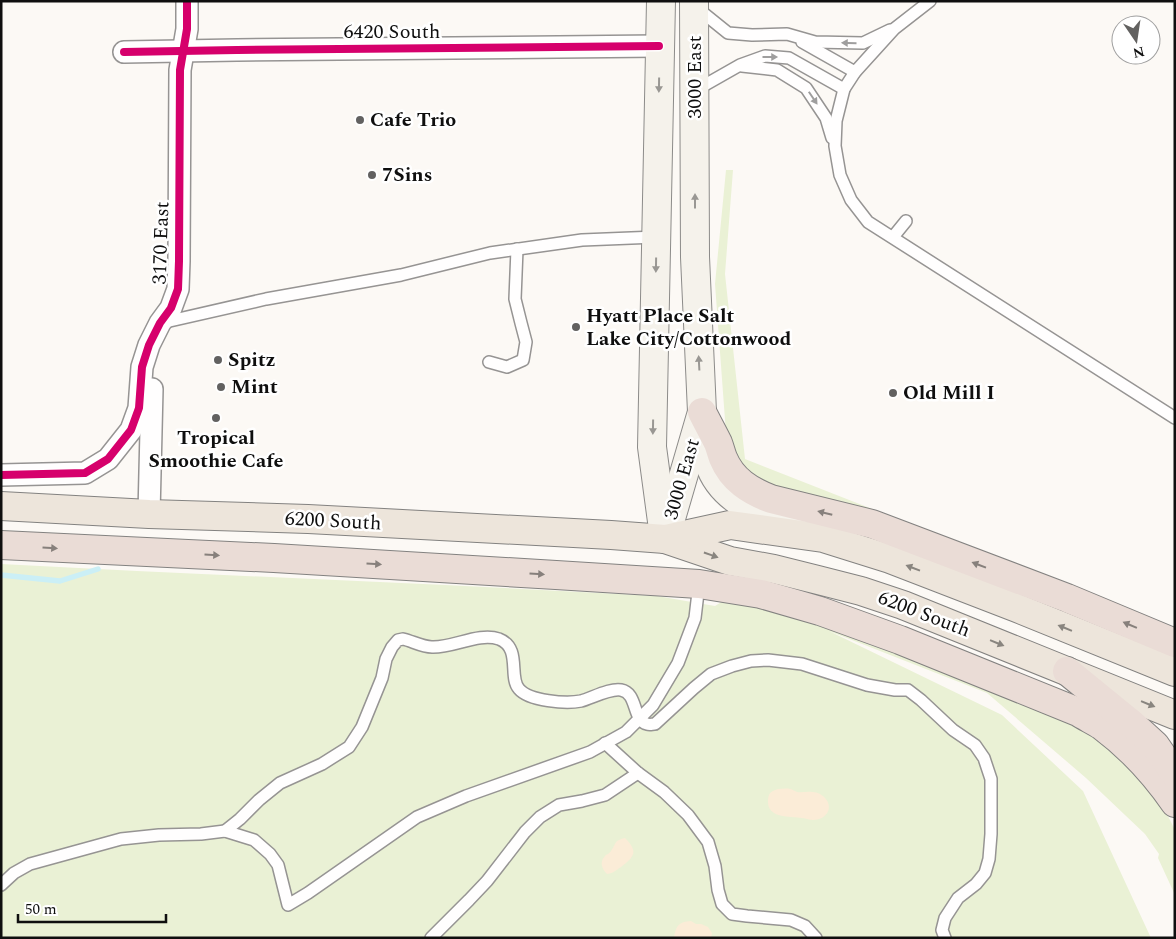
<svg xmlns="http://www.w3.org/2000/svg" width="1176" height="939" viewBox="0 0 1176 939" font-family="Spectral,serif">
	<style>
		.green { fill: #eaf1d5 }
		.sand { fill: #fbecd7 }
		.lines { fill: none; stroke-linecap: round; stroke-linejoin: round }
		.stream { stroke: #cbeff6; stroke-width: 5.5 }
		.service-casing { stroke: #969493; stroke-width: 14 }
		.minor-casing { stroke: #969493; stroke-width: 24 }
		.secondary-casing { stroke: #8c8b89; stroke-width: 30 }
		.primary-casing { stroke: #838280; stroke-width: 30 }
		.motorway-casing { stroke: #838280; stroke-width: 30 }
		.service { stroke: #fffefe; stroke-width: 11 }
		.minor { stroke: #fffefe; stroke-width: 21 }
		.secondary { stroke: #f5f2eb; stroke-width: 28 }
		.primary { stroke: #ede5db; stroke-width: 28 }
		.motorway { stroke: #eadcd6; stroke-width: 28 }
		.cycleway-casing { stroke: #fff; stroke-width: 11 }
		.cycleway { stroke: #d6006c; stroke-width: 8 }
		.oneway { fill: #9f9e9e }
		.oneway2 { fill: #999793 }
		.oneway3 { fill: #87807c }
		.oneway4 { fill: #89857f }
		.poi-dot { fill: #626160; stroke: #fff; stroke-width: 2 }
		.labels { text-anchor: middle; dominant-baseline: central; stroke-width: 5; stroke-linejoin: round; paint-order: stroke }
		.street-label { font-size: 20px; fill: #0f0f0f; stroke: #fff }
		.poi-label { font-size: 20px; font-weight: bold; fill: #0f0f0f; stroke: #fff; text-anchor: start }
	</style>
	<rect width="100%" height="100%" fill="#fcf9f5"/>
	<g class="green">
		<polygon points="726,170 733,170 725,274 745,459 1175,628 1175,636 755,482 727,447 715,284"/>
		<polygon points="1,564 137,571 445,585 657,596 715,606 723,601 790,612 1066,717 1108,745 1160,800 1175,830 1175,895 1158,858 1159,854 1145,834 1086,778 987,693 829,631 1002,715 1083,791 1151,938 1,938"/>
	</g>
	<g class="sand">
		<path d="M778,789C782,789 786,788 790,789C792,789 794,791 797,792C805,793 814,789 823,796C837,808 824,824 807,819C793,815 766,821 768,799C769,792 772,791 778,789Z"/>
		<path d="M625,838C639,852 634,857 621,867C616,870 614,873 607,874C602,869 599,862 605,856C608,853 608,855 611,851C617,843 613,841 625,838Z"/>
		<path d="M691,921L696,924H701L708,927L712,933L711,938H674C676,925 679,922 691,921Z"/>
	</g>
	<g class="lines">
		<polyline class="stream" points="1,575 60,581 98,569"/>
		<defs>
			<g id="service">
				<polyline points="930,1 894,29 855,72 844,89 836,121 835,146 840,175 851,200 868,222 1175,418"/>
				<polyline points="697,8 728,33 752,35 787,34 815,42 863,43 890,30"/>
				<polyline points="802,42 855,72"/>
				<polyline points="742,66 777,70 806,88 826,118 832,138"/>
				<polyline points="696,90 740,65 765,56 789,58 844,89"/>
				<polyline points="893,237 906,221"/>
				<polyline points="161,323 266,299 401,275 490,253 582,240 656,237"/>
				<polyline points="489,362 507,367 523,360 526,342 521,323 515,299 517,249"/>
				<polyline points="605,743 638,773 664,792 688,815 708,842 715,866 718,890 722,904 732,914 747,916 791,920 805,926 816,938"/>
				<path d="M225,831L240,819L259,800L280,783L322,764L349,747L362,727L382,678L386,659L392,647L398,640L403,639C412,641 422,647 432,647C453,648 479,632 499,639C522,648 508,677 519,689C529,701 566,704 581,701C592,698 610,688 621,690C638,693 632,720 647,724C650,725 652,724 655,724L694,688L711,674L732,666L751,661L768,660L802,664L867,685L895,690H908L921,700L953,730L975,745L984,758L991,779V834L989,859L985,873L976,884L958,898L945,918L942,930L945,938"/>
				<polyline points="1,885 14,873 30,864 121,839 159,835 201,834 225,831 254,840 270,854 278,865 288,905 308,893 417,817 466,796 590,752 626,732 653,705 678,663 695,618 699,584"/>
				<polyline points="431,938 469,900 487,881 525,832 540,817 559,805 582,801 605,795 638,773"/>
			</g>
			<g id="minor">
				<polyline points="124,52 237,50 659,46"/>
				<polyline points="1,475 85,473 108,459 131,430 139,408 142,367 149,345 160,323 171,308 178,289 179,261 180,70 187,29 187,1"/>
				<polyline points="149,514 152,389"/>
			</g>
			<g id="secondary">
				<polyline points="661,1 652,447 663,529"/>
				<path d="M703,421C704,435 705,450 709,463C722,504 767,516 803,530"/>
				<polyline points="665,539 702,412 695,257 694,1"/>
			</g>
			<g id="primary">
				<polyline points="1,506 149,514 308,519 611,535 665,539 730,561 774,569 818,580 861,591 903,605 1175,715"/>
				<polyline points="666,539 730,525 823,538 890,559 1017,608 1175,672"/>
			</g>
			<g id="motorway">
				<path d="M702,412C707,422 713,433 718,443C720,448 721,453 723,458C732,480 750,491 771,499L872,524L1067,598L1175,643"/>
				<path d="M1,545L274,558L556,575L699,584L761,594L820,611L900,640L1078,712C1086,717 1094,721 1102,726C1130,747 1155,774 1175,803"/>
				<polyline points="1067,671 1132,724 1155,745 1175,774"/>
			</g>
		</defs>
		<use href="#service" class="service-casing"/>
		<use href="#minor" class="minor-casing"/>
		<use href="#secondary" class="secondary-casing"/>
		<use href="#primary" class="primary-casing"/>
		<use href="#motorway" class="motorway-casing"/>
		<use href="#service" class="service"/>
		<use href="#minor" class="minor"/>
		<use href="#secondary" class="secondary"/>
		<use href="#primary" class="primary"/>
		<use href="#motorway" class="motorway"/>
		<defs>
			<g id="cycleway">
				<polyline points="124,52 237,50 659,46"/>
				<polyline points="1,475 85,473 108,459 131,430 139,408 142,367 149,345 160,323 171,308 178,289 179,261 180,70 187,29 187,1"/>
			</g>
		</defs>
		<use href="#cycleway" class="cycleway-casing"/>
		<use href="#cycleway" class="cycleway"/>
	</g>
	<defs><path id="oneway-solid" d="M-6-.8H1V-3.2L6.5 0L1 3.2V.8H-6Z" transform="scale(1.25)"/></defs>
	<g class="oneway">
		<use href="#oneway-solid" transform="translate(849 43) rotate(-179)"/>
		<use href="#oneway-solid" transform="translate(770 57)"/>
		<use href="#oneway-solid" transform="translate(813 98) rotate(56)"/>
	</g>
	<g class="oneway2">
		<use href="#oneway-solid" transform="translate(659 85) rotate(91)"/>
		<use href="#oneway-solid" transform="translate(695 201) rotate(-90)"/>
		<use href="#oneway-solid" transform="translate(656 265) rotate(91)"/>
		<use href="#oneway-solid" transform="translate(699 363) rotate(-93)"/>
		<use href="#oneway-solid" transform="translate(653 427) rotate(91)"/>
	</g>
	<g class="oneway3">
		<use href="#oneway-solid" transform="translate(825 513) rotate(-166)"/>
		<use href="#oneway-solid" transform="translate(50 548) rotate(4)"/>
		<use href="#oneway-solid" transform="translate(212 555) rotate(3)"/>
		<use href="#oneway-solid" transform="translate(374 564) rotate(3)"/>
		<use href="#oneway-solid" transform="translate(979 565) rotate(-159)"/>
		<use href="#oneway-solid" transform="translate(537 574) rotate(3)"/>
		<use href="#oneway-solid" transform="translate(1130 625) rotate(-157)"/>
	</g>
	<g class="oneway4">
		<use href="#oneway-solid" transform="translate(711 555) rotate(19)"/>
		<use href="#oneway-solid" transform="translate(913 568) rotate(-159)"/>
		<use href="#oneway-solid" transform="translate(1065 628) rotate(-158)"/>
		<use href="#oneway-solid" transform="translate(997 643) rotate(22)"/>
		<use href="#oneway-solid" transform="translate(1148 704) rotate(22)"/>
	</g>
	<g class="poi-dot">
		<circle cx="360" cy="120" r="5"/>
		<circle cx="372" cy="175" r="5"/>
		<circle cx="576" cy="327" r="5"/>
		<circle cx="218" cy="360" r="5"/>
		<circle cx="221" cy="387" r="5"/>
		<circle cx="893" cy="393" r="5"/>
		<circle cx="216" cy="418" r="5"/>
	</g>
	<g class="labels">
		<g class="street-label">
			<text x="392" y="32">6420 South</text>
			<text transform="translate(695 77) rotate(-90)">3000 East</text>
			<text transform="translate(161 243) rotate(-88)">3170 East</text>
			<text transform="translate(682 479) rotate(-74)">3000 East</text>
			<text transform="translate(333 521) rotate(3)">6200 South</text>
			<text transform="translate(924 614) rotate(21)">6200 South</text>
		</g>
		<g class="poi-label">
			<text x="370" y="120">Cafe Trio</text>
			<text x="382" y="175">7Sins</text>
			<text x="586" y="316">Hyatt Place Salt<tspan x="586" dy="23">Lake City/Cottonwood</tspan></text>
			<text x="228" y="360">Spitz</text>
			<text x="231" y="387">Mint</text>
			<text x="903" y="393">Old Mill I</text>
			<text x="216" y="438" text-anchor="middle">Tropical<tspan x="216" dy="23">Smoothie Cafe</tspan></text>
		</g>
	</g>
	<rect width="1176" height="939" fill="none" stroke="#0f0f0f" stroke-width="5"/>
	<g transform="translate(1136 40) rotate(167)"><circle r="24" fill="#ffffff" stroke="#9f9f9f"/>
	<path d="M0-4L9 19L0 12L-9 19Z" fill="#626160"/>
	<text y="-8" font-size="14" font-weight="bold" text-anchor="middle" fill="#0f0f0f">N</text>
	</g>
	<path d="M18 914v8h148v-8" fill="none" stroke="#0f0f0f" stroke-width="2.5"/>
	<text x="25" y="914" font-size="15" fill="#0f0f0f" stroke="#ffffff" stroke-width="4" paint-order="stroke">50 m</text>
</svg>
